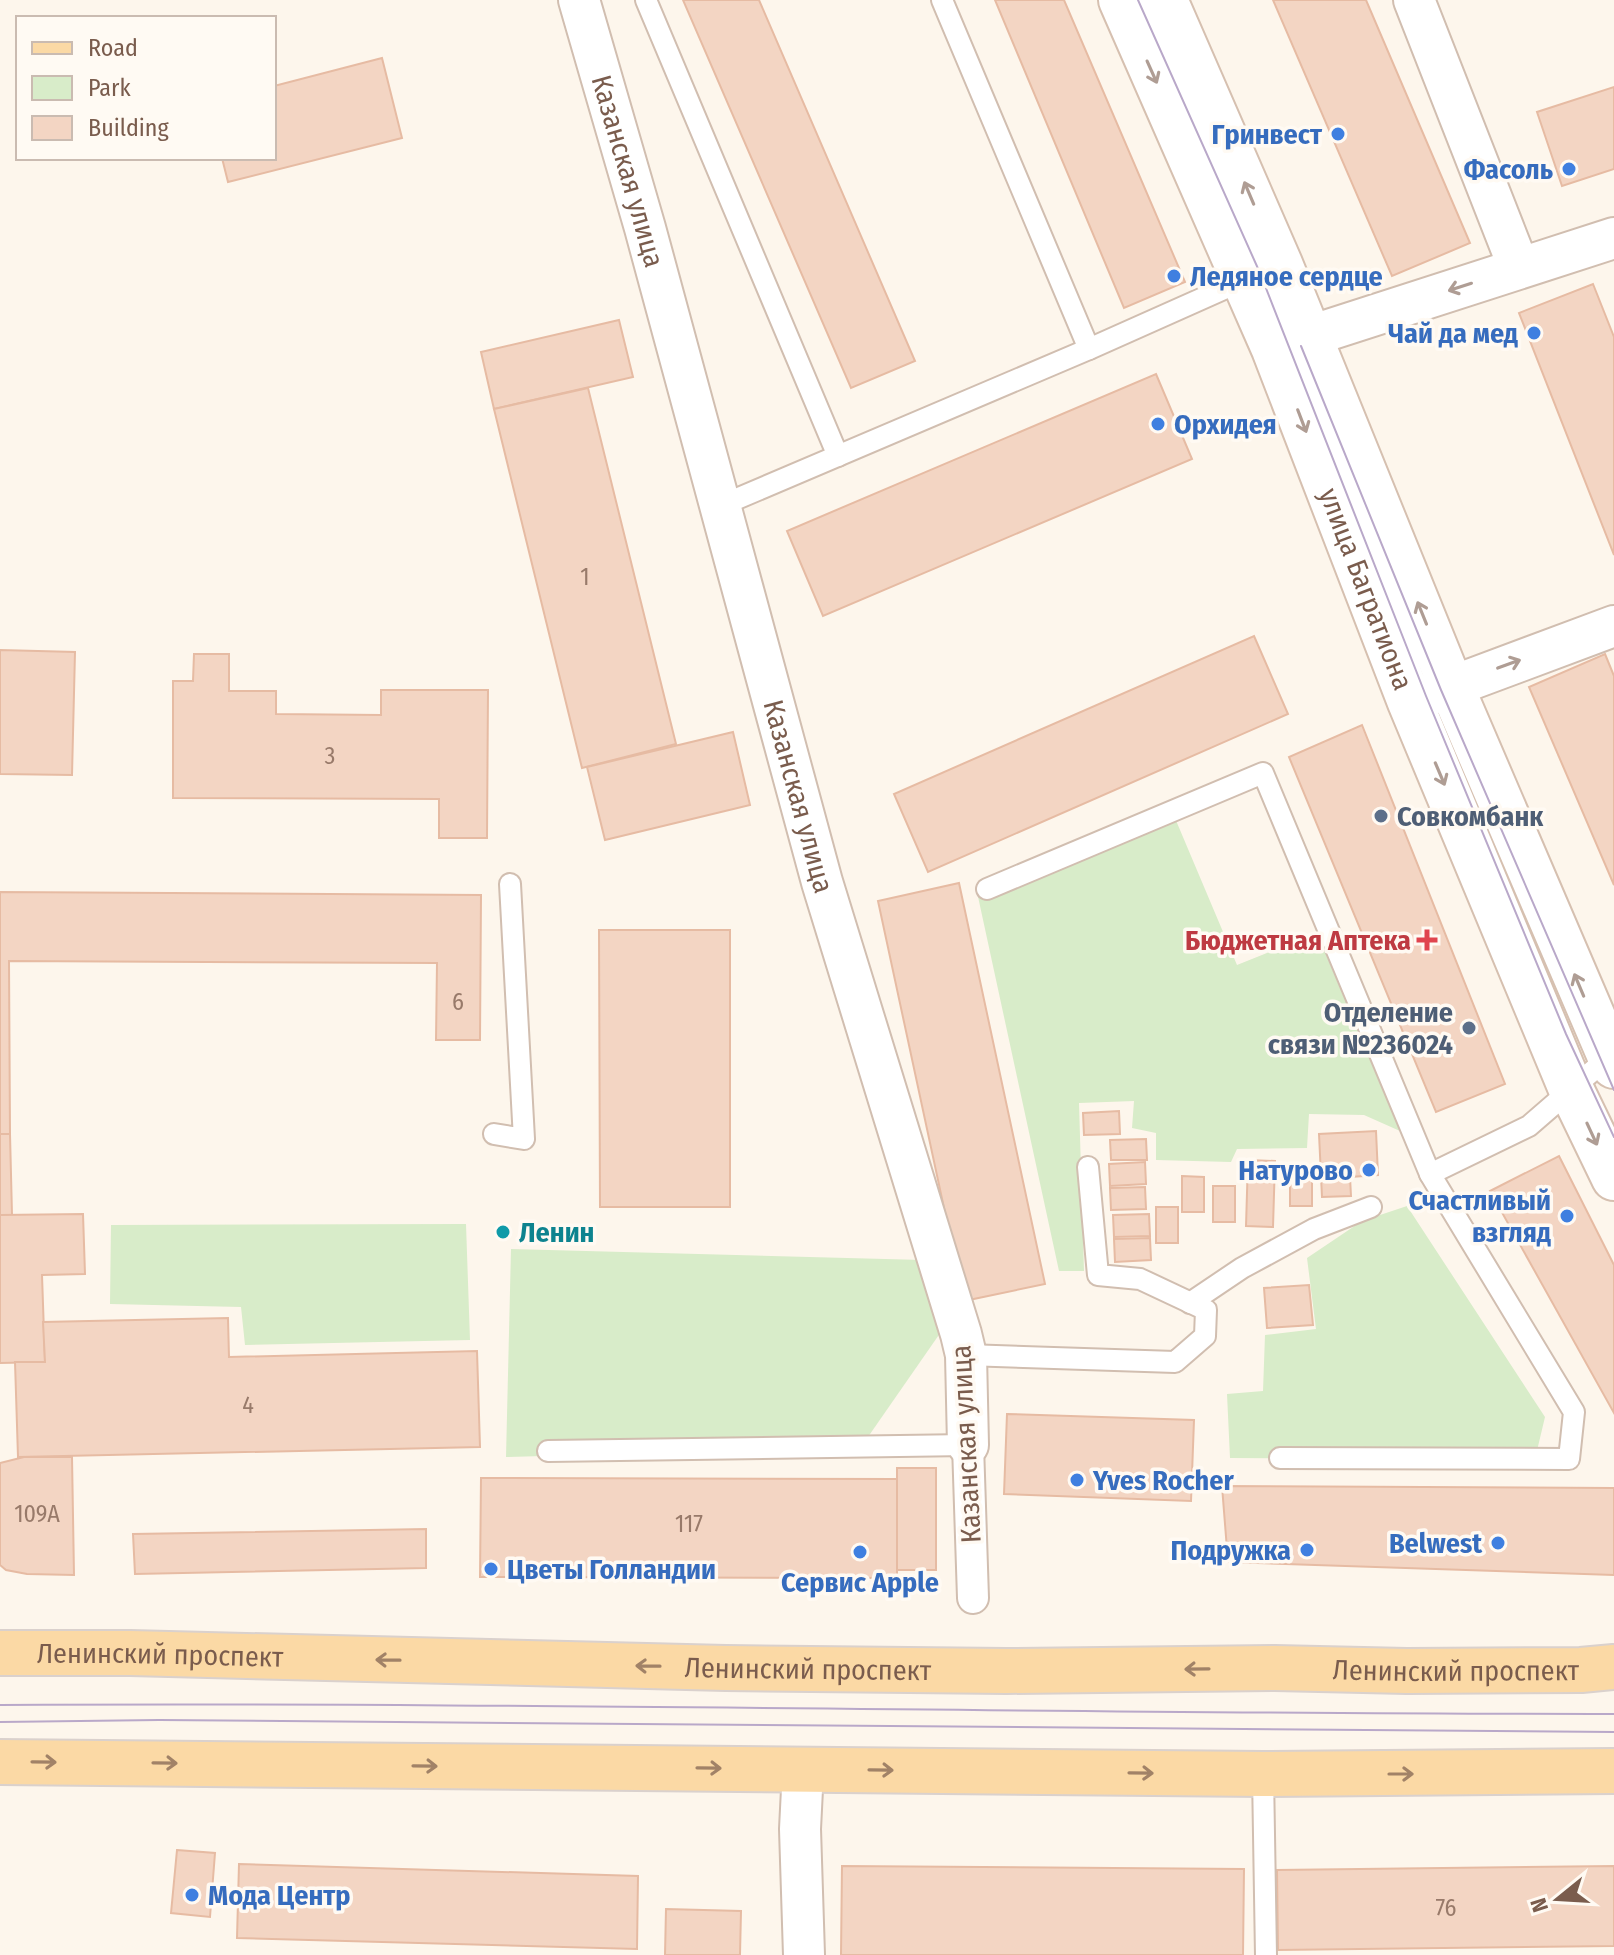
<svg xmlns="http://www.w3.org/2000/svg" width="1614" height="1955" viewBox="0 0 1614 1955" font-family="'Fira Sans Condensed',sans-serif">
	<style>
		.green { fill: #d8ecc9 }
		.building { fill: #f3d5c3; stroke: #e6bba3; stroke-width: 2 }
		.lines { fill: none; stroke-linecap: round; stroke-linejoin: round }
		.service-casing { stroke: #d1beb0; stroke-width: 24 }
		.pedestrian-casing { stroke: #d1beb0; stroke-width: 34 }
		.minor-casing { stroke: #d1beb0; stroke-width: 44 }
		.secondary-casing { stroke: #d6c0b0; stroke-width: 48 }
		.primary-casing { stroke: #dad1cd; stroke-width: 48 }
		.service { stroke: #fff; stroke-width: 20 }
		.pedestrian { stroke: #fff; stroke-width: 30 }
		.minor { stroke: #fff; stroke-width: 40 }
		.secondary { stroke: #fff; stroke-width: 44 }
		.primary { stroke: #fbd9a5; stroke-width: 44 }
		.tram { stroke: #b9a8c9; stroke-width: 2 }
		.oneway { stroke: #af9d94 }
		.oneway2 { stroke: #a18267 }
		.shop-dot { fill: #3f7fe0; stroke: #fffaf3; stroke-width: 3 }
		.service-dot { fill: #5c6f8a; stroke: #fffaf3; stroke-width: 3 }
		.health-dot { fill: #e0444e; stroke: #fffaf3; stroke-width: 3 }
		.culture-dot { fill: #0f9aa8; stroke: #fffaf3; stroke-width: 3 }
		.labels { text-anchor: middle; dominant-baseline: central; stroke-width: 7; stroke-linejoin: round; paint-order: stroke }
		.number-label { font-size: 24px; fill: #987a6a }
		.shop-label { font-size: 28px; font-weight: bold; fill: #366cbe; stroke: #fffaf3; text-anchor: end }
		.street-label { font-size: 28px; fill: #7a5c4d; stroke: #fffaf3 }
		.service-label { font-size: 28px; font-weight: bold; fill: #4e5e75; stroke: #fffaf3; text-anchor: start }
		.health-label { font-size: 28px; font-weight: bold; fill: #be3a42; stroke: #fffaf3; text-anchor: end }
		.culture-label { font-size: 28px; font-weight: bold; fill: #0d838f; stroke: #fffaf3; text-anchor: start }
	</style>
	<rect width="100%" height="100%" fill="#fdf6ec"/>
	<g class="green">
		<polygon points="1172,811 1237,965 1317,933 1400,1131 1364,1115 1309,1114 1307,1148 1237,1149 1231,1162 1156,1160 1156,1133 1132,1128 1134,1101 1079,1103 1084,1271 1059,1271 977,892"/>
		<polygon points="1407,1206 1545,1417 1535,1459 1230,1458 1227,1394 1263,1391 1265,1335 1316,1329 1307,1258 1362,1221"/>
		<polygon points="466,1224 470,1340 245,1345 241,1307 110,1304 111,1225"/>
		<polygon points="511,1249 923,1260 943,1329 861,1447 506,1457"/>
	</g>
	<g class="building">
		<polygon points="683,0 759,0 915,361 851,388"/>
		<polygon points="995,0 1064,0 1185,282 1124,308"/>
		<polygon points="1273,0 1366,0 1470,243 1392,276"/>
		<polygon points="382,58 402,138 228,182 222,158 274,158 274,86"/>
		<polygon points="1614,87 1614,169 1562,186 1537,112"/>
		<polygon points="1593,284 1614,337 1614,555 1519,313"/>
		<polygon points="619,320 633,377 494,409 481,352"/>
		<polygon points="1156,374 1192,459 823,616 787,531"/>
		<polygon points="588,388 676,744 582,768 494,409"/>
		<polygon points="1254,636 1288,714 928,872 894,794"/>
		<polygon points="0,650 75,652 72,775 0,774"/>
		<polygon points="194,654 229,654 229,691 276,691 276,714 381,715 381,690 488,690 487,838 439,838 439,799 173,798 173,681 193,681"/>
		<polygon points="1605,654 1614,676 1614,885 1529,687"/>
		<polygon points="1362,725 1505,1084 1436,1112 1289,757"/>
		<polygon points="733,732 750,805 605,840 587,767"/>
		<polygon points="959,883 1045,1284 964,1301 878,901"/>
		<polygon points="0,892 481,895 480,1040 436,1040 437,963 9,961 10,1134 0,1134"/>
		<polygon points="599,930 730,930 730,1207 600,1207"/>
		<polygon points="1119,1111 1120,1134 1084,1135 1083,1113"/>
		<polygon points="1376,1131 1378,1175 1350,1177 1351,1196 1322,1197 1319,1134"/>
		<polygon points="0,1134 10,1134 12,1215 0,1215"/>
		<polygon points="1146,1139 1147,1160 1111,1160 1110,1140"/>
		<polygon points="1559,1156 1614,1265 1614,1413 1490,1191"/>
		<polygon points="1248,1160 1275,1161 1273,1227 1246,1226"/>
		<polygon points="1145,1162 1146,1184 1110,1186 1109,1164"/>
		<rect x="1290" y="1170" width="22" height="36"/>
		<polygon points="1182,1176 1204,1177 1204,1212 1182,1212"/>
		<rect x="1213" y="1186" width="22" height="36"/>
		<polygon points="1145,1187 1146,1209 1111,1210 1110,1188"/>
		<rect x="1156" y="1207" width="22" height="36"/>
		<polygon points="83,1214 85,1274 42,1275 45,1362 0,1363 0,1215"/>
		<polygon points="1149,1214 1150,1236 1114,1237 1113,1215"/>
		<polygon points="1150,1238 1151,1260 1115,1262 1114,1239"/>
		<polygon points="1309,1285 1313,1325 1267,1328 1264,1288"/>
		<polygon points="228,1318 229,1357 477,1351 480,1447 18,1457 15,1362 45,1362 43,1322"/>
		<polygon points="1007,1414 1194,1420 1191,1501 1004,1494"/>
		<polygon points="24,1457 72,1457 74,1575 27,1574 6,1570 0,1565 0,1463"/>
		<rect x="897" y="1468" width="39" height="102"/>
		<polygon points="481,1478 897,1479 897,1578 480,1577"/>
		<polygon points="1222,1486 1614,1488 1614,1575 1228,1562"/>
		<polygon points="426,1529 426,1568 135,1574 133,1534"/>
		<polygon points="177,1850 215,1853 210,1917 171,1913"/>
		<polygon points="239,1864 638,1876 637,1949 237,1938"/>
		<polygon points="842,1866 1244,1869 1243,1955 841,1955"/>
		<polygon points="1614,1866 1614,1946 1278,1950 1277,1870"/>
		<polygon points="666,1909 741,1911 740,1955 665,1955"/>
	</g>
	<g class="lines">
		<defs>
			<g id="service">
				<polyline points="646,0 838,456"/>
				<polyline points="1089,349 1246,279"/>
				<polyline points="720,506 1089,349 942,0"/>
				<polyline points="987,889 1263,773 1430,1174 1574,1412 1569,1459 1280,1458"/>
				<polyline points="494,1134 524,1139 510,884"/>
				<polyline points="1430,1174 1529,1126 1612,1054"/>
				<polyline points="1190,1303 1242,1268 1314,1229 1371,1207"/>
				<polyline points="966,1355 1175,1362 1205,1336 1206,1310 1140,1279 1098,1275 1088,1167"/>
				<polyline points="548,1451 968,1445"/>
				<polyline points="1263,1774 1266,1955"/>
			</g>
			<polyline id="pedestrian" points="968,1445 973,1598"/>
			<g id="minor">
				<path id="s1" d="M579,0L645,228L822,882L961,1334L966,1355L968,1445"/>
				<polyline points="1414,0 1519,268"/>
				<polyline points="1279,346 1614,238"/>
				<polyline points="1421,698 1614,626"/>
				<polyline points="803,1769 800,1829 804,1955"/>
			</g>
			<g id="secondary">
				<path id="s2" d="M1121,0L1274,349L1410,702L1571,1089L1614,1178"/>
				<polyline points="1165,0 1280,264 1451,686 1614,1066"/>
			</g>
			<g id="primary">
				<path id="s3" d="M0,1653H130L726,1668L1007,1671L1275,1668L1407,1671L1581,1670L1614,1667"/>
				<polyline points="0,1762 1263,1774 1614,1771"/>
			</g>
		</defs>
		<use href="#service" class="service-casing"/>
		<use href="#pedestrian" class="pedestrian-casing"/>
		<use href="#minor" class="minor-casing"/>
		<use href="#secondary" class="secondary-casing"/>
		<use href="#primary" class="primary-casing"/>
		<use href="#service" class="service"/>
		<use href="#pedestrian" class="pedestrian"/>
		<use href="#minor" class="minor"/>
		<use href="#secondary" class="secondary"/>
		<use href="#primary" class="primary"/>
		<g class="tram">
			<polyline points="1138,0 1260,273 1426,696 1566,1034 1614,1137"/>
			<polyline points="1301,346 1441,690 1614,1090"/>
			<path d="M0,1705C538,1702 1076,1714 1614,1714"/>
			<polyline points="0,1722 159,1720 1614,1732"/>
		</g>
	</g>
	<defs><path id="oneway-shaft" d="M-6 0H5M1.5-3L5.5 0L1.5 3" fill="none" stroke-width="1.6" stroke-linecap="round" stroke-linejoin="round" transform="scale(2)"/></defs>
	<g class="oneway">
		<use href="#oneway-shaft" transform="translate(1152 72) rotate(66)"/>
		<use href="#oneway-shaft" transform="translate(1249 193) rotate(-113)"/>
		<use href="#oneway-shaft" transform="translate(1460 287) rotate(162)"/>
		<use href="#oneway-shaft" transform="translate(1302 421) rotate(69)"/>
		<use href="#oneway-shaft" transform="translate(1422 613) rotate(-112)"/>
		<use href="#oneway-shaft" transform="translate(1509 664) rotate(-20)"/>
		<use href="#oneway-shaft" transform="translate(1440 774) rotate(67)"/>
		<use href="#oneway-shaft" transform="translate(1579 985) rotate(-113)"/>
		<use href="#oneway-shaft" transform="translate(1592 1134) rotate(65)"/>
	</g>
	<g class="oneway2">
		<use href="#oneway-shaft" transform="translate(388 1660) rotate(-179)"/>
		<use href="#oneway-shaft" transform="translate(648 1666) rotate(-179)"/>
		<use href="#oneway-shaft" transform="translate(1197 1669) rotate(179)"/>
		<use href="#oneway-shaft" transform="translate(44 1762) rotate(1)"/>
		<use href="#oneway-shaft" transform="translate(165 1763) rotate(1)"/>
		<use href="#oneway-shaft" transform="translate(425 1766) rotate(1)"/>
		<use href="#oneway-shaft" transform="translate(709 1768) rotate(1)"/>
		<use href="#oneway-shaft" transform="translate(881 1770) rotate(1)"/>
		<use href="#oneway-shaft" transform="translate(1141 1773) rotate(1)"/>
		<use href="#oneway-shaft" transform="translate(1401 1774)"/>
	</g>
	<g class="shop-dot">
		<circle cx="1338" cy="134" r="8"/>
		<circle cx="1569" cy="169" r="8"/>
		<circle cx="1174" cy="276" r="8"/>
		<circle cx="1534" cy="333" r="8"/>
		<circle cx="1158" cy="424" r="8"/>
		<circle cx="1369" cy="1170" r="8"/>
		<circle cx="1567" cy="1216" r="8"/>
		<circle cx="1077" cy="1480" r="8"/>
		<circle cx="1498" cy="1543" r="8"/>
		<circle cx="1307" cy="1550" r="8"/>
		<circle cx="860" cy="1552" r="8"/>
		<circle cx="491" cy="1569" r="8"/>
		<circle cx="192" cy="1895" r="8"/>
	</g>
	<g class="service-dot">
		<circle cx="1381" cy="816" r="8"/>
		<circle cx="1469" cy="1028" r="8"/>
	</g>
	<path class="health-dot" d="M1423 928h8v8h8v8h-8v8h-8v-8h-8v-8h8z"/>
	<circle class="culture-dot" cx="503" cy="1232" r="8"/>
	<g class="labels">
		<g class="number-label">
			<text x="585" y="577">1</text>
			<text x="330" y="756">3</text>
			<text x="458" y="1002">6</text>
			<text x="248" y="1405">4</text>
			<text x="37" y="1514">109А</text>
			<text x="689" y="1524">117</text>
			<text x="1446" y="1908">76</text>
		</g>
		<g class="shop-label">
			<text x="1322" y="134">Гринвест</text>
			<text x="1553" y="169">Фасоль</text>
			<text x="1190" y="276" text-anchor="start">Ледяное сердце</text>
			<text x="1518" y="333">Чай да мед</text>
			<text x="1174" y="424" text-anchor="start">Орхидея</text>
			<text x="1353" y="1170">Натурово</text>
			<text x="1551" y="1200">Счастливый<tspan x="1551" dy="32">взгляд</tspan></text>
			<text x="1093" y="1480" text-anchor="start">Yves Rocher</text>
			<text x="1482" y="1543">Belwest</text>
			<text x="1291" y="1550">Подружка</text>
			<text x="507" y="1569" text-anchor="start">Цветы Голландии</text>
			<text x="860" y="1582" text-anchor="middle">Сервис Apple</text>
			<text x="208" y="1895" text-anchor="start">Мода Центр</text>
		</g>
		<g class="street-label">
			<text stroke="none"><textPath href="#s1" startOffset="178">Казанская улица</textPath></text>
			<text stroke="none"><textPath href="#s2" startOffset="638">улица Багратиона</textPath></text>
			<text stroke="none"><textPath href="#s1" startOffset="826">Казанская улица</textPath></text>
			<text transform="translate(966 1444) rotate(-93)">Казанская улица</text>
			<text stroke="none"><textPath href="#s3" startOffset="160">Ленинский проспект</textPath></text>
			<text stroke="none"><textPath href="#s3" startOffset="808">Ленинский проспект</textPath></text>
			<text stroke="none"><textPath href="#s3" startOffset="1456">Ленинский проспект</textPath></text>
		</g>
		<g class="service-label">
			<text x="1397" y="816">Совкомбанк</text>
			<text x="1453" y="1012" text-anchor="end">Отделение<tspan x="1453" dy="32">связи №236024</tspan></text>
		</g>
		<g class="health-label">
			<text x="1411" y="940">Бюджетная Аптека</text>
		</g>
		<g class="culture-label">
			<text x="519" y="1232">Ленин</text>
		</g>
	</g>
	<rect x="16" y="16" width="260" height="144" fill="#fffaf3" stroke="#cabbb1" stroke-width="2"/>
	<rect x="32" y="42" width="40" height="12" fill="#fbd9a5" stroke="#cabbb1" stroke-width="2"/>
	<text x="88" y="56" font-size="24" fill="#7a5c4d">Road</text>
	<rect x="32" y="76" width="40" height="24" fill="#d8ecc9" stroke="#cabbb1" stroke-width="2"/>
	<text x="88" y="96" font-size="24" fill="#7a5c4d">Park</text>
	<rect x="32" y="116" width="40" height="24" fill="#f3d5c3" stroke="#cabbb1" stroke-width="2"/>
	<text x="88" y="136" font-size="24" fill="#7a5c4d">Building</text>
	<g transform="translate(1558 1899) rotate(252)" stroke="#fffaf3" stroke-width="6" paint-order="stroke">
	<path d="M0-6L14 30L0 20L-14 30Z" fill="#7a5c4d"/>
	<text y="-12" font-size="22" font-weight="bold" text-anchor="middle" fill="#7a5c4d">N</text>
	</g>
</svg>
